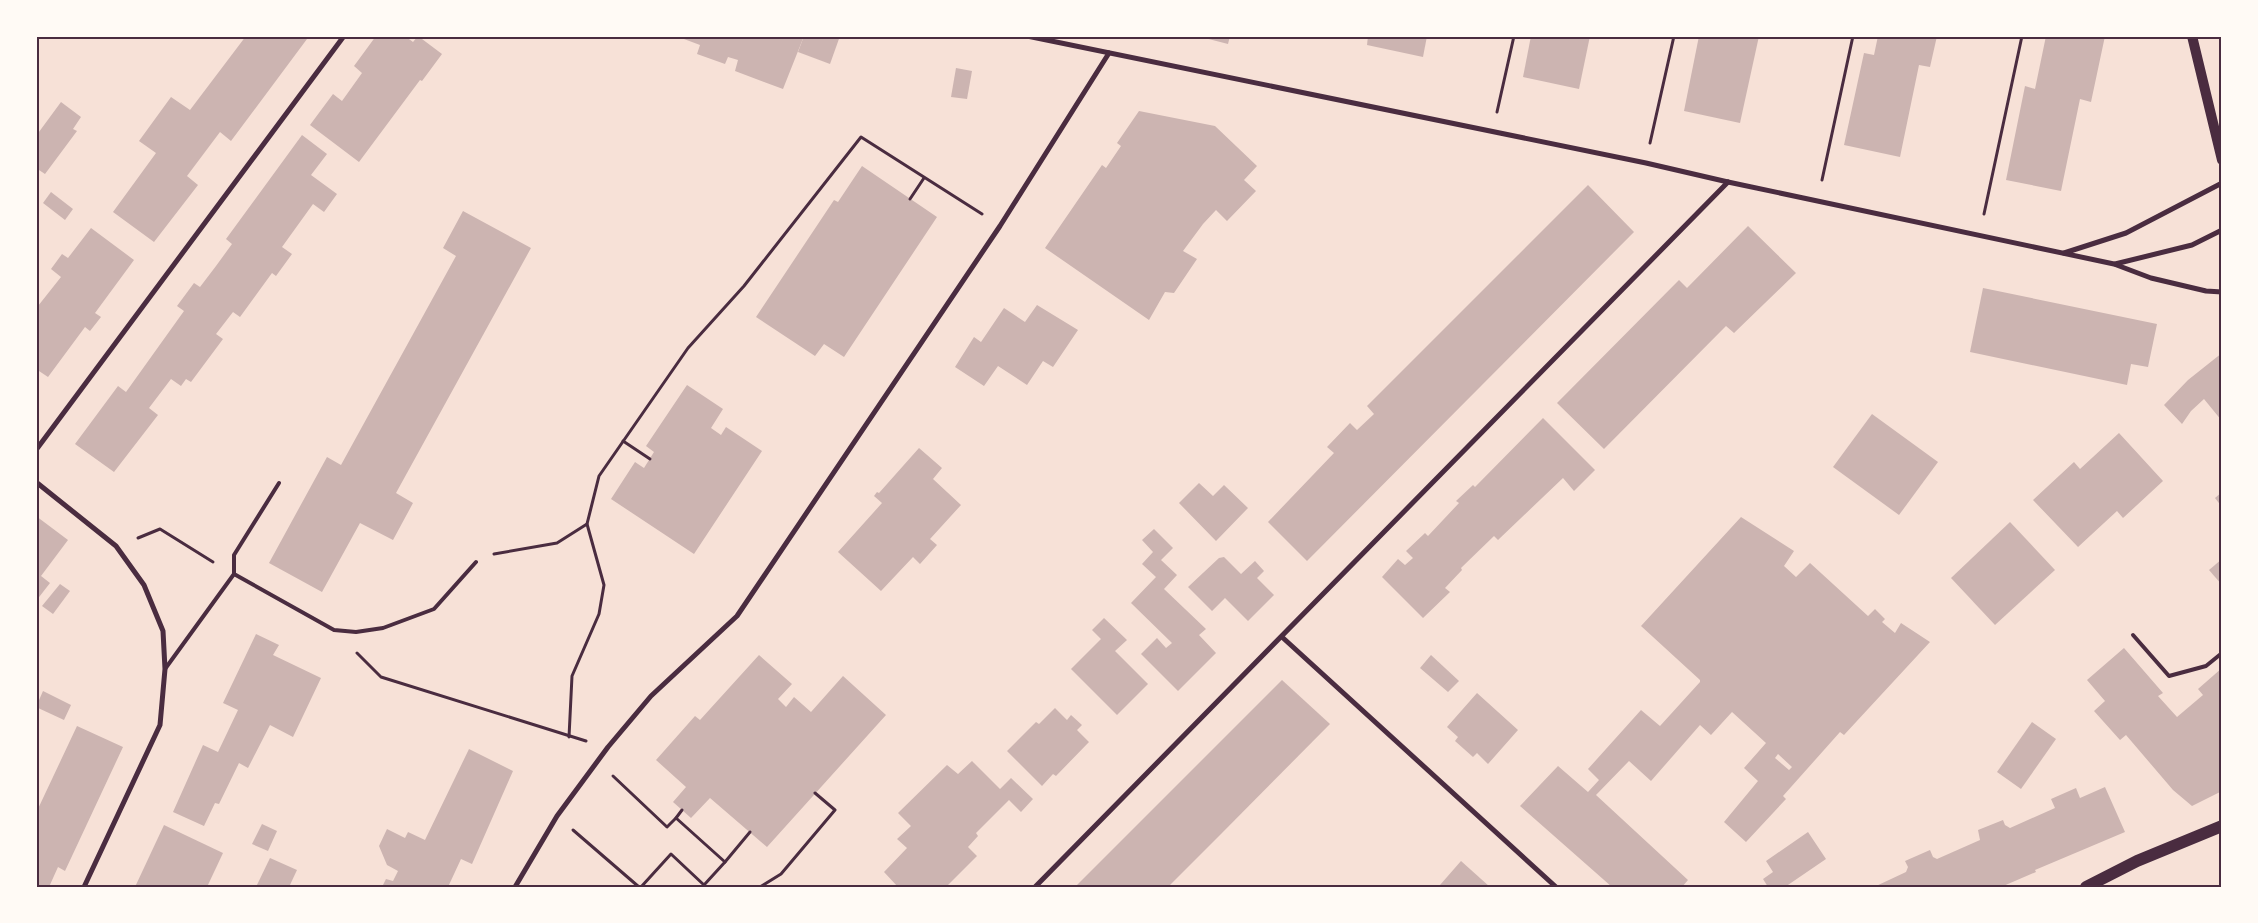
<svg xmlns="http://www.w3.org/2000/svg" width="2258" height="923" viewBox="0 0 2258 923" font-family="Bitter,serif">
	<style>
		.building { fill: #ccb4b1; fill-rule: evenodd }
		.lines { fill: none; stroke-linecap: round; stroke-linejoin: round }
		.path { stroke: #4a2c40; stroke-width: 3 }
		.service { stroke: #4a2c40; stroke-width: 4 }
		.minor { stroke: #4a2c40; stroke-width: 5 }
		.secondary { stroke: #4a2c40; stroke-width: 10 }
		.primary { stroke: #4a2c40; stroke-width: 12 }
		.neatline { fill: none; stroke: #4a2c40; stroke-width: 2 }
	</style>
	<rect width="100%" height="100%" fill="#f7e1d7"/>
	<g class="building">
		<polygon points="246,36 303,36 307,39 231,141 220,132 187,176 198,185 154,242 113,212 156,153 139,141 171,97 190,110"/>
		<polygon points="376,36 405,36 413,42 418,36 442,54 422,81 420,80 359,162 310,125 333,94 342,101 362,73 354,66"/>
		<polygon points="676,36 804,36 783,89 735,71 738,60 728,57 725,64 697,54 700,45"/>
		<polygon points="804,36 840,36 830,64 798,52"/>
		<polygon points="1197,36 1230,36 1228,44"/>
		<polygon points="1368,36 1427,36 1423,57 1367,45"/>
		<polygon points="1531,36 1590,36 1579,89 1523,77"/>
		<polygon points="1699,36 1759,36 1740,123 1684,111"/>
		<polygon points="1878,36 1937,36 1930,67 1919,65 1900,157 1844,145 1864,53 1874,55"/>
		<polygon points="2046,36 2105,36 2091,102 2080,99 2061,191 2006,180 2025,86 2035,89"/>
		<polygon points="956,68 972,71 967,99 951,97"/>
		<polygon points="61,102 81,117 73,129 77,131 45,174 36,168 36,136"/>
		<polygon points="1139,111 1215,126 1257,166 1244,180 1256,191 1227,221 1216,210 1203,224 1183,251 1197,259 1174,293 1165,292 1149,320 1045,248 1102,165 1106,168 1121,146 1117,143"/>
		<polygon points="302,135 327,154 311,175 337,194 324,212 313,204 282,247 292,254 276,276 272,273 240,317 233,312 216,334 223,339 191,382 186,379 181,386 171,379 149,408 158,415 114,472 75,444 118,386 126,392 184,311 177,306 194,283 200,287 216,266 232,244 226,239"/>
		<polygon points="862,166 937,217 844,357 824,344 815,356 756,317 834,200 838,202"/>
		<polygon points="1588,185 1634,232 1307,561 1268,522 1334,453 1327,447 1350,423 1357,430 1374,414 1367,406"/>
		<polygon points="51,192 73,209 65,220 43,203"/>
		<polygon points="463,211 531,248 396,493 413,503 393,540 360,523 322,592 269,563 327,457 341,465 456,256 443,248"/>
		<polygon points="1748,226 1796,273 1734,333 1726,326 1604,449 1557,403 1679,280 1687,288"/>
		<polygon points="91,228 134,260 95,313 101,317 90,331 85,327 48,377 36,369 36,304 38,306 61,277 51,269 62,254 68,258"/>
		<polygon points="1983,288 2157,324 2148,367 2131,364 2127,385 1970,352"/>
		<polygon points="1037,305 1078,330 1053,367 1043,361 1027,385 998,366 984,386 955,367 974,337 981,342 1004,308 1025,322"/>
		<polygon points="2222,353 2222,421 2204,399 2191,411 2182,424 2164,405 2188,380"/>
		<polygon points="687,385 723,409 711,428 721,435 726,427 762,451 694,554 611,499 635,462 644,468 654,452 646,446"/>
		<polygon points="1872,414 1938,462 1899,515 1833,467"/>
		<polygon points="1543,418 1595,470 1574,491 1563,478 1498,540 1494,536 1461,568 1462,570 1445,588 1450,592 1423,618 1382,577 1398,559 1405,565 1413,558 1406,551 1425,533 1428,536 1459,503 1456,501 1473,485 1475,487"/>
		<polygon points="2119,433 2163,481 2123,518 2117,511 2078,547 2033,500 2074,462 2080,469"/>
		<polygon points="919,448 942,468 933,479 961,505 930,539 937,545 920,564 913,557 881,591 838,552 882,503 874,496 877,492 879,493"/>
		<polygon points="1199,483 1213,496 1224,485 1248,508 1216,541 1179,503"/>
		<polygon points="2222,492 2222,507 2215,498"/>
		<polygon points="36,516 68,540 41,576 50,583 36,601"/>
		<path d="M1741,517L1794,551L1784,566L1796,577L1810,563L1868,616L1875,609L1885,619L1882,622L1895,633L1901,623L1930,642L1844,735L1840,732L1783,796L1786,799L1746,842L1724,822L1758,781L1744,768L1766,743L1732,712L1711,735L1700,725L1651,781L1629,761L1596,795L1688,880L1682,887H1612L1520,806L1558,766L1588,792L1599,780L1588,769L1641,710L1660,726L1700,682V680L1641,626ZM1778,754L1792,767L1789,770L1775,758Z"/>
		<polygon points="2010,522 2055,570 1995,625 1951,578"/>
		<polygon points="1154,529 1173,548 1161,560 1177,575 1164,589 1206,629 1199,635 1216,653 1178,691 1141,654 1157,638 1166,648 1172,643 1131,603 1156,577 1142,564 1153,552 1142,540"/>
		<polygon points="1224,557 1241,574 1255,561 1264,571 1257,578 1274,595 1248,621 1225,598 1212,611 1188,587 1219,558"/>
		<polygon points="2222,559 2222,585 2209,570"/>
		<polygon points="60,584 70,591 53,614 42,606"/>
		<polygon points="1104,618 1127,640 1115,651 1148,684 1117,715 1071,669 1101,639 1092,630"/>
		<polygon points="256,634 279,645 273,655 321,678 293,737 270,725 248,768 239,763 219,804 215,803 204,826 173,812 203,745 218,752 238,710 223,703"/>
		<polygon points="2124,648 2163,693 2158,696 2177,717 2203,695 2198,689 2222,668 2222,791 2192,806 2173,790 2126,735 2120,740 2094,711 2105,701 2087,680"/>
		<polygon points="759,655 792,684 778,699 786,707 794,697 811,712 843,676 886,715 767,847 710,798 691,818 673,802 686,787 656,760 695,716 700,720"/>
		<polygon points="1431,655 1459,681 1448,692 1420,668"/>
		<polygon points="1282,680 1330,724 1219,836 1168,887 1075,887"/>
		<polygon points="43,691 71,705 64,720 36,707"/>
		<polygon points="1477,693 1518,730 1488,764 1477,753 1473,757 1455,741 1458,737 1447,727"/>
		<polygon points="1055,708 1067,720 1071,715 1082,725 1077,730 1089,742 1056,776 1053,774 1042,786 1007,751 1036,722 1039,724"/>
		<polygon points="2032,722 2056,739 2021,789 1997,772"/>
		<polygon points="77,726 123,747 65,871 58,867 49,887 36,887 36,813"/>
		<polygon points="469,749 513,771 472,864 461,859 448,887 382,887 386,879 393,881 398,871 387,865 379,846 387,829 405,838 408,832 425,840"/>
		<polygon points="972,761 1000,789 1011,778 1033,799 1021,812 1009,800 976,833 978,836 968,847 977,856 946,887 898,887 884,872 907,848 897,839 911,826 898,813 947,765 958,774"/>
		<polygon points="2105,787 2125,832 2035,870 2036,872 2001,887 1874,887 1906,872 1908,867 1905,861 1930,850 1933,857 1937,859 1980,840 1978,830 2003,820 2005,825 2010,828 2055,808 2051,799 2076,788 2080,798"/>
		<polygon points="262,824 277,831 268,851 252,844"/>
		<polygon points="164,825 223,853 207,887 135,887"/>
		<polygon points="1808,832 1826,859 1785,887 1768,887 1763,879 1773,872 1766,861"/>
		<polygon points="270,858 297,870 289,887 256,887"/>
		<polygon points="1461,861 1490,887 1440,885"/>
	</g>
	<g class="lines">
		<g class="path">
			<polyline points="1497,112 1514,36"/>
			<polyline points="1650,143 1674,36"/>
			<polyline points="1822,180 1853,36"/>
			<polyline points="910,199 924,178"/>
			<polyline points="1984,214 2022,36"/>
			<polyline points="623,441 650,459"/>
			<polyline points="138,538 160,529 213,562"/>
			<polyline points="494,554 557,543 587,524"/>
			<polyline points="357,653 381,677 586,741"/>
			<polyline points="569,737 572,676 599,614 604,585 587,524 599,476 688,348 744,286 861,137 982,214"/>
			<polyline points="613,776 667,827 676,818 725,862 704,885 671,854 641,887"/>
			<polyline points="676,818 682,810"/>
			<polyline points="573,830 639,887"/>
			<polyline points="725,862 750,832"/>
			<polyline points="760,887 781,874 835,810 815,793"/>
		</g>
		<g class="service">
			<polyline points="234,574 334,630 356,632 383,628 434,609 476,562"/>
			<polyline points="2133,635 2169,676 2206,666 2222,653"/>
			<polyline points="165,669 234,574 234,555 279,483"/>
		</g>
		<g class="minor">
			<polyline points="1027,36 1646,163 1728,182 2114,264 2151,278 2206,291 2222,292"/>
			<polyline points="2064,253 2126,233 2222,183"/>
			<polyline points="2115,264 2192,245 2222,230"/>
			<polyline points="36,450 344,36"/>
			<polyline points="36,482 116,546 144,585 163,631 165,669 160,725 84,887"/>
			<polyline points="1282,637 1556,887"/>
			<polyline points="515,887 557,816 608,747 651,696 737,616 1000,226 1109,53"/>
			<polyline points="1035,887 1728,182"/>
		</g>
		<polyline class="secondary" points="2192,36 2222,160"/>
		<polyline class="primary" points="2086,887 2137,861 2222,826"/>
	</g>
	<rect width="2258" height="923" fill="none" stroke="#fffaf5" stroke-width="75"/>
	<rect x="38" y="38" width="2182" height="848" class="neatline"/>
</svg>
